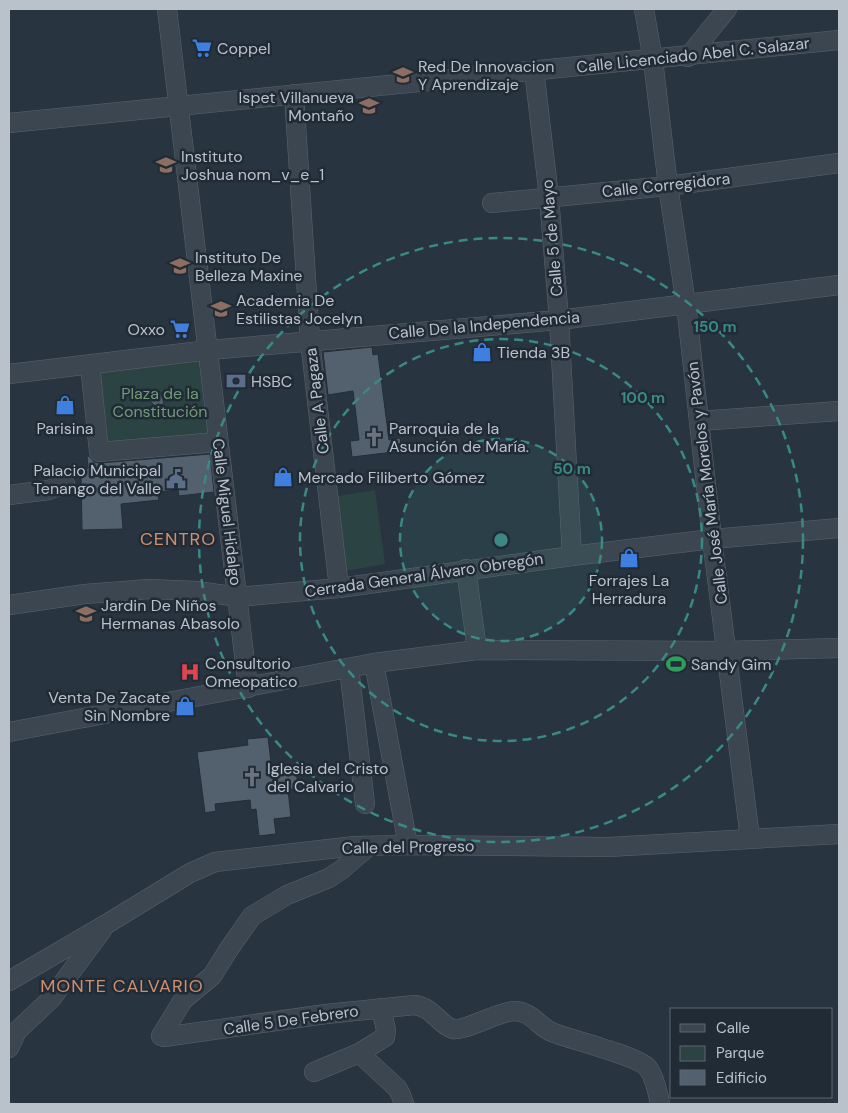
<svg xmlns="http://www.w3.org/2000/svg" width="848" height="1113" viewBox="0 0 848 1113" font-family="'DM Sans',sans-serif">
	<style>
		.green { fill: #2b4342 }
		.building { fill: #53606e; stroke: #232d38 }
		.lines { fill: none; stroke-linecap: round; stroke-linejoin: round }
		.minor-casing { stroke: #5a646e; stroke-width: 20 }
		.minor { stroke: #3c4650; stroke-width: 19 }
		.ring { fill: none; stroke: #3a8985; stroke-width: 2.5; stroke-dasharray: 9 6 }
		.labels { text-anchor: middle; dominant-baseline: central; stroke-width: 5; stroke-linejoin: round; paint-order: stroke }
		.poi-label { font-size: 16px; fill: #b9c1cb; stroke: #212b36; text-anchor: start }
		.street-label { font-size: 16px; fill: #b9c1cb; stroke: #212b36 }
		.park-label { font-size: 16px; fill: #719a77; stroke: #212b36 }
		.neighbourhood-label { font-size: 18px; letter-spacing: 1px; fill: #d08f6e; stroke: #212b36 }
		.centre { fill: #3a8985; stroke: #212b36; stroke-width: 2.5 }
		.ring-label { font-size: 15px; text-anchor: middle; font-weight: bold; fill: #3a8985; stroke: #212b36; stroke-width: 5; stroke-linejoin: round; paint-order: stroke }
	</style>
	<rect width="100%" height="100%" fill="#283540"/>
	<g class="green">
		<polygon points="202,356 211,437 101,449 93,368"/>
		<polygon points="375,490 385,564 340,572 333,497"/>
	</g>
	<g class="building">
		<polygon points="372,347 373,355 378,354 389,440 400,438 402,451 352,457 350,441 359,440 353,391 328,395 323,352"/>
		<polygon points="159,392 162,396 164,404 155,406 151,402 149,394"/>
		<polygon points="210,454 214,492 179,496 178,490 158,492 159,500 121,504 123,529 82,530 81,473 88,468 87,456 89,456 94,462 100,463"/>
		<polygon points="268,737 272,770 296,767 298,788 288,790 291,817 274,819 276,834 259,836 256,809 251,810 250,800 215,804 216,811 205,813 197,752 248,745 247,739"/>
	</g>
	<g class="lines">
		<defs>
			<g id="minor">
				<path d="M167,9C194,235 223,461 248,688"/>
				<polyline points="644,9 653,60 668,186 686,304 712,539 750,838"/>
				<polyline points="688,57 727,9"/>
				<polyline points="534,70 549,197 559,320 572,556"/>
				<polyline points="294,94 310,341 339,588"/>
				<polyline points="9,123 839,40"/>
				<polyline points="492,203 668,186 839,163"/>
				<polyline points="90,365 99,452 218,442"/>
				<polyline points="9,374 209,350 559,320 839,285"/>
				<polyline points="699,421 839,411"/>
				<polyline points="9,495 49,490 65,484"/>
				<polyline points="466,569 477,650"/>
				<polyline points="9,605 85,594 149,589 197,591 238,597 339,588 572,556 712,539 839,528"/>
				<polyline points="374,663 408,845"/>
				<polyline points="349,668 365,804"/>
				<polyline points="9,732 374,663 477,650 726,651 839,648"/>
				<path d="M369,846L341,870L329,878L287,895L252,916L229,949L212,976L183,1000L161,1036L164,1037L326,1014L415,1005C434,1008 438,1024 453,1029C464,1032 499,1011 515,1011C533,1012 539,1028 554,1033C572,1040 638,1056 648,1068C655,1078 658,1093 660,1104"/>
				<polyline points="9,981 105,925 190,873 215,862 355,846 408,845 608,847 839,834"/>
				<polyline points="9,1048 17,1031 51,999 102,930"/>
				<polyline points="359,1053 397,1088 401,1095 404,1104"/>
				<polyline points="314,1072 359,1053 385,1037 386,1030 381,1008"/>
			</g>
		</defs>
		<use href="#minor" class="minor-casing"/>
		<use href="#minor" class="minor"/>
	</g>
	<circle cx="501" cy="540" r="101" fill="#3a8985" fill-opacity=".12"/>
	<g class="ring">
		<circle cx="501" cy="540" r="101"/>
		<circle cx="501" cy="540" r="201"/>
		<circle cx="501" cy="540" r="302"/>
	</g>
	<defs>
		<symbol id="supermarket-bare" viewBox="-9 -9 18 18"><path d="M-6-5.5h2.5l.6 2H6L4.5 2H-2.5L-4.4-4H-6ZM-1.5 3.2a1.3 1.3 0 1 0 .1 0ZM3 3.2a1.3 1.3 0 1 0 .1 0Z" fill="#3f7fe0" stroke="#212b36" stroke-width="2.5" paint-order="stroke"/></symbol>
		<symbol id="university-bare" viewBox="-9 -9 18 18"><path d="M0-5L7-2L0 1L-7-2ZM-4 1L0 2.5L4 1V4Q0 6-4 4Z" fill="#8d6e63" stroke="#212b36" stroke-width="2.5" paint-order="stroke"/></symbol>
		<symbol id="shop-bare" viewBox="-9 -9 18 18"><path d="M-5-2.5h2.3a2.7 3.5 0 0 1 5.4 0H5L5.5 6h-11ZM-1.5-2.5h3a1.5 2.3 0 0 0-3 0Z" fill="#3f7fe0" stroke="#212b36" stroke-width="2.5" paint-order="stroke"/></symbol>
		<symbol id="bank-bare" viewBox="-9 -9 18 18"><path d="M-6-4H6V4H-6ZM0-2.3a2.3 2.3 0 1 0 0 4.6a2.3 2.3 0 1 0 0-4.6Z" fill="#5c6f8a" stroke="#212b36" stroke-width="2.5" paint-order="stroke"/></symbol>
		<symbol id="church-bare" viewBox="-9 -9 18 18"><path d="M-1.2-6h2.4v3.5h3.3v2.4h-3.3V6h-2.4V-.1h-3.3v-2.4h3.3Z" fill="#6b7280" stroke="#212b36" stroke-width="2.5" paint-order="stroke"/></symbol>
		<symbol id="civic-bare" viewBox="-9 -9 18 18"><path d="M-.6-6.5H3V-4.5H.6V-3L4-1V1h2V6H-6V1h2V-1L-.6-3ZM-1.2 2.5V6h2.4V2.5Z" fill="#5c6f8a" stroke="#212b36" stroke-width="2.5" paint-order="stroke"/></symbol>
		<symbol id="school-bare" viewBox="-9 -9 18 18"><path d="M0-5L7-2L0 1L-7-2ZM-4 1L0 2.5L4 1V4Q0 6-4 4Z" fill="#8d6e63" stroke="#212b36" stroke-width="2.5" paint-order="stroke"/></symbol>
		<symbol id="stadium-bare" viewBox="-9 -9 18 18"><path d="M0-5a6.5 5 0 1 0 0 10a6.5 5 0 1 0 0-10ZM-3.5-1.8h7v3.6h-7Z" fill="#2e9e5b" stroke="#212b36" stroke-width="2.5" paint-order="stroke"/></symbol>
		<symbol id="hospital-bare" viewBox="-9 -9 18 18"><path d="M-5-5h3v3.5h4V-5h3V5h-3V1.5h-4V5h-3Z" fill="#e0444e" stroke="#212b36" stroke-width="2.5" paint-order="stroke"/></symbol>
	</defs>
	<g fill-rule="evenodd">
		<use href="#supermarket-bare" x="188" y="34" width="28" height="28"/>
		<use href="#university-bare" x="389" y="61" width="28" height="28"/>
		<use href="#university-bare" x="355" y="92" width="28" height="28"/>
		<use href="#university-bare" x="152" y="151" width="28" height="28"/>
		<use href="#university-bare" x="166" y="252" width="28" height="28"/>
		<use href="#university-bare" x="207" y="295" width="28" height="28"/>
		<use href="#supermarket-bare" x="166" y="315" width="28" height="28"/>
		<use href="#shop-bare" x="468" y="338" width="28" height="28"/>
		<use href="#bank-bare" x="222" y="367" width="28" height="28"/>
		<use href="#shop-bare" x="51" y="391" width="28" height="28"/>
		<use href="#church-bare" x="360" y="423" width="28" height="28"/>
		<use href="#shop-bare" x="269" y="463" width="28" height="28"/>
		<use href="#civic-bare" x="162" y="465" width="28" height="28"/>
		<use href="#shop-bare" x="615" y="544" width="28" height="28"/>
		<use href="#school-bare" x="72" y="600" width="28" height="28"/>
		<use href="#stadium-bare" x="662" y="650" width="28" height="28"/>
		<use href="#hospital-bare" x="176" y="658" width="28" height="28"/>
		<use href="#shop-bare" x="171" y="692" width="28" height="28"/>
		<use href="#church-bare" x="238" y="763" width="28" height="28"/>
	</g>
	<g class="labels">
		<g class="poi-label">
			<text x="217" y="48">Coppel</text>
			<text x="418" y="66">Red De Innovacion<tspan x="418" dy="18">Y Aprendizaje</tspan></text>
			<text x="354" y="97" text-anchor="end">Ispet Villanueva<tspan x="354" dy="18">Montaño</tspan></text>
			<text x="181" y="156">Instituto<tspan x="181" dy="18">Joshua nom_v_e_1</tspan></text>
			<text x="195" y="257">Instituto De<tspan x="195" dy="18">Belleza Maxine</tspan></text>
			<text x="236" y="300">Academia De<tspan x="236" dy="18">Estilistas Jocelyn</tspan></text>
			<text x="165" y="329" text-anchor="end">Oxxo</text>
			<text x="497" y="352">Tienda 3B</text>
			<text x="251" y="381">HSBC</text>
			<text x="65" y="428" text-anchor="middle">Parisina</text>
			<text x="389" y="428">Parroquia de la<tspan x="389" dy="18">Asunción de María.</tspan></text>
			<text x="161" y="470" text-anchor="end">Palacio Municipal<tspan x="161" dy="18">Tenango del Valle</tspan></text>
			<text x="298" y="477">Mercado Filiberto Gómez</text>
			<text x="629" y="580" text-anchor="middle">Forrajes La<tspan x="629" dy="18">Herradura</tspan></text>
			<text x="101" y="605">Jardin De Niños<tspan x="101" dy="18">Hermanas Abasolo</tspan></text>
			<text x="205" y="663">Consultorio<tspan x="205" dy="18">Omeopatico</tspan></text>
			<text x="691" y="664">Sandy Gim</text>
			<text x="170" y="697" text-anchor="end">Venta De Zacate<tspan x="170" dy="18">Sin Nombre</tspan></text>
			<text x="267" y="768">Iglesia del Cristo<tspan x="267" dy="18">del Calvario</tspan></text>
		</g>
		<g class="street-label">
			<text transform="translate(693 55) rotate(-6)">Calle Licenciado Abel C. Salazar</text>
			<text transform="translate(666 185) rotate(-6)">Calle Corregidora</text>
			<text transform="translate(552 238) rotate(-95)">Calle 5 de Mayo</text>
			<text transform="translate(484 325) rotate(-5)">Calle De la Independencia</text>
			<text transform="translate(317 401) rotate(-97)">Calle A Pagaza</text>
			<text transform="translate(707 483) rotate(-97)">Calle José María Morelos y Pavón</text>
			<text transform="translate(227 512) rotate(83)">Calle Miguel Hidalgo</text>
			<text transform="translate(424 575) rotate(-8)">Cerrada General Álvaro Obregón</text>
			<text transform="translate(408 847) rotate(-1)">Calle del Progreso</text>
			<text transform="translate(291 1020) rotate(-8)">Calle 5 De Febrero</text>
		</g>
		<g class="park-label">
			<text x="160" y="393">Plaza de la<tspan x="160" dy="18">Constitución</tspan></text>
		</g>
		<g class="neighbourhood-label">
			<text x="178" y="539">CENTRO</text>
			<text x="122" y="986">MONTE CALVARIO</text>
		</g>
	</g>
	<circle cx="501" cy="540" r="8" class="centre"/>
	<g class="ring-label">
		<text x="715" y="332">150 m</text>
		<text x="643" y="403">100 m</text>
		<text x="572" y="474">50 m</text>
	</g>
	<rect width="848" height="1113" fill="none" stroke="#b9c1cb" stroke-width="20"/>
	<rect x="670" y="1008" width="162" height="90" fill="#212b36" stroke="#5e6772"/>
	<rect x="680" y="1024" width="25" height="8" fill="#3c4650" stroke="#5e6772"/>
	<text x="716" y="1033" font-size="15" fill="#b9c1cb">Calle</text>
	<rect x="680" y="1046" width="25" height="15" fill="#2b4342" stroke="#5e6772"/>
	<text x="716" y="1058" font-size="15" fill="#b9c1cb">Parque</text>
	<rect x="680" y="1070" width="25" height="15" fill="#53606e" stroke="#5e6772"/>
	<text x="716" y="1083" font-size="15" fill="#b9c1cb">Edificio</text>
</svg>
